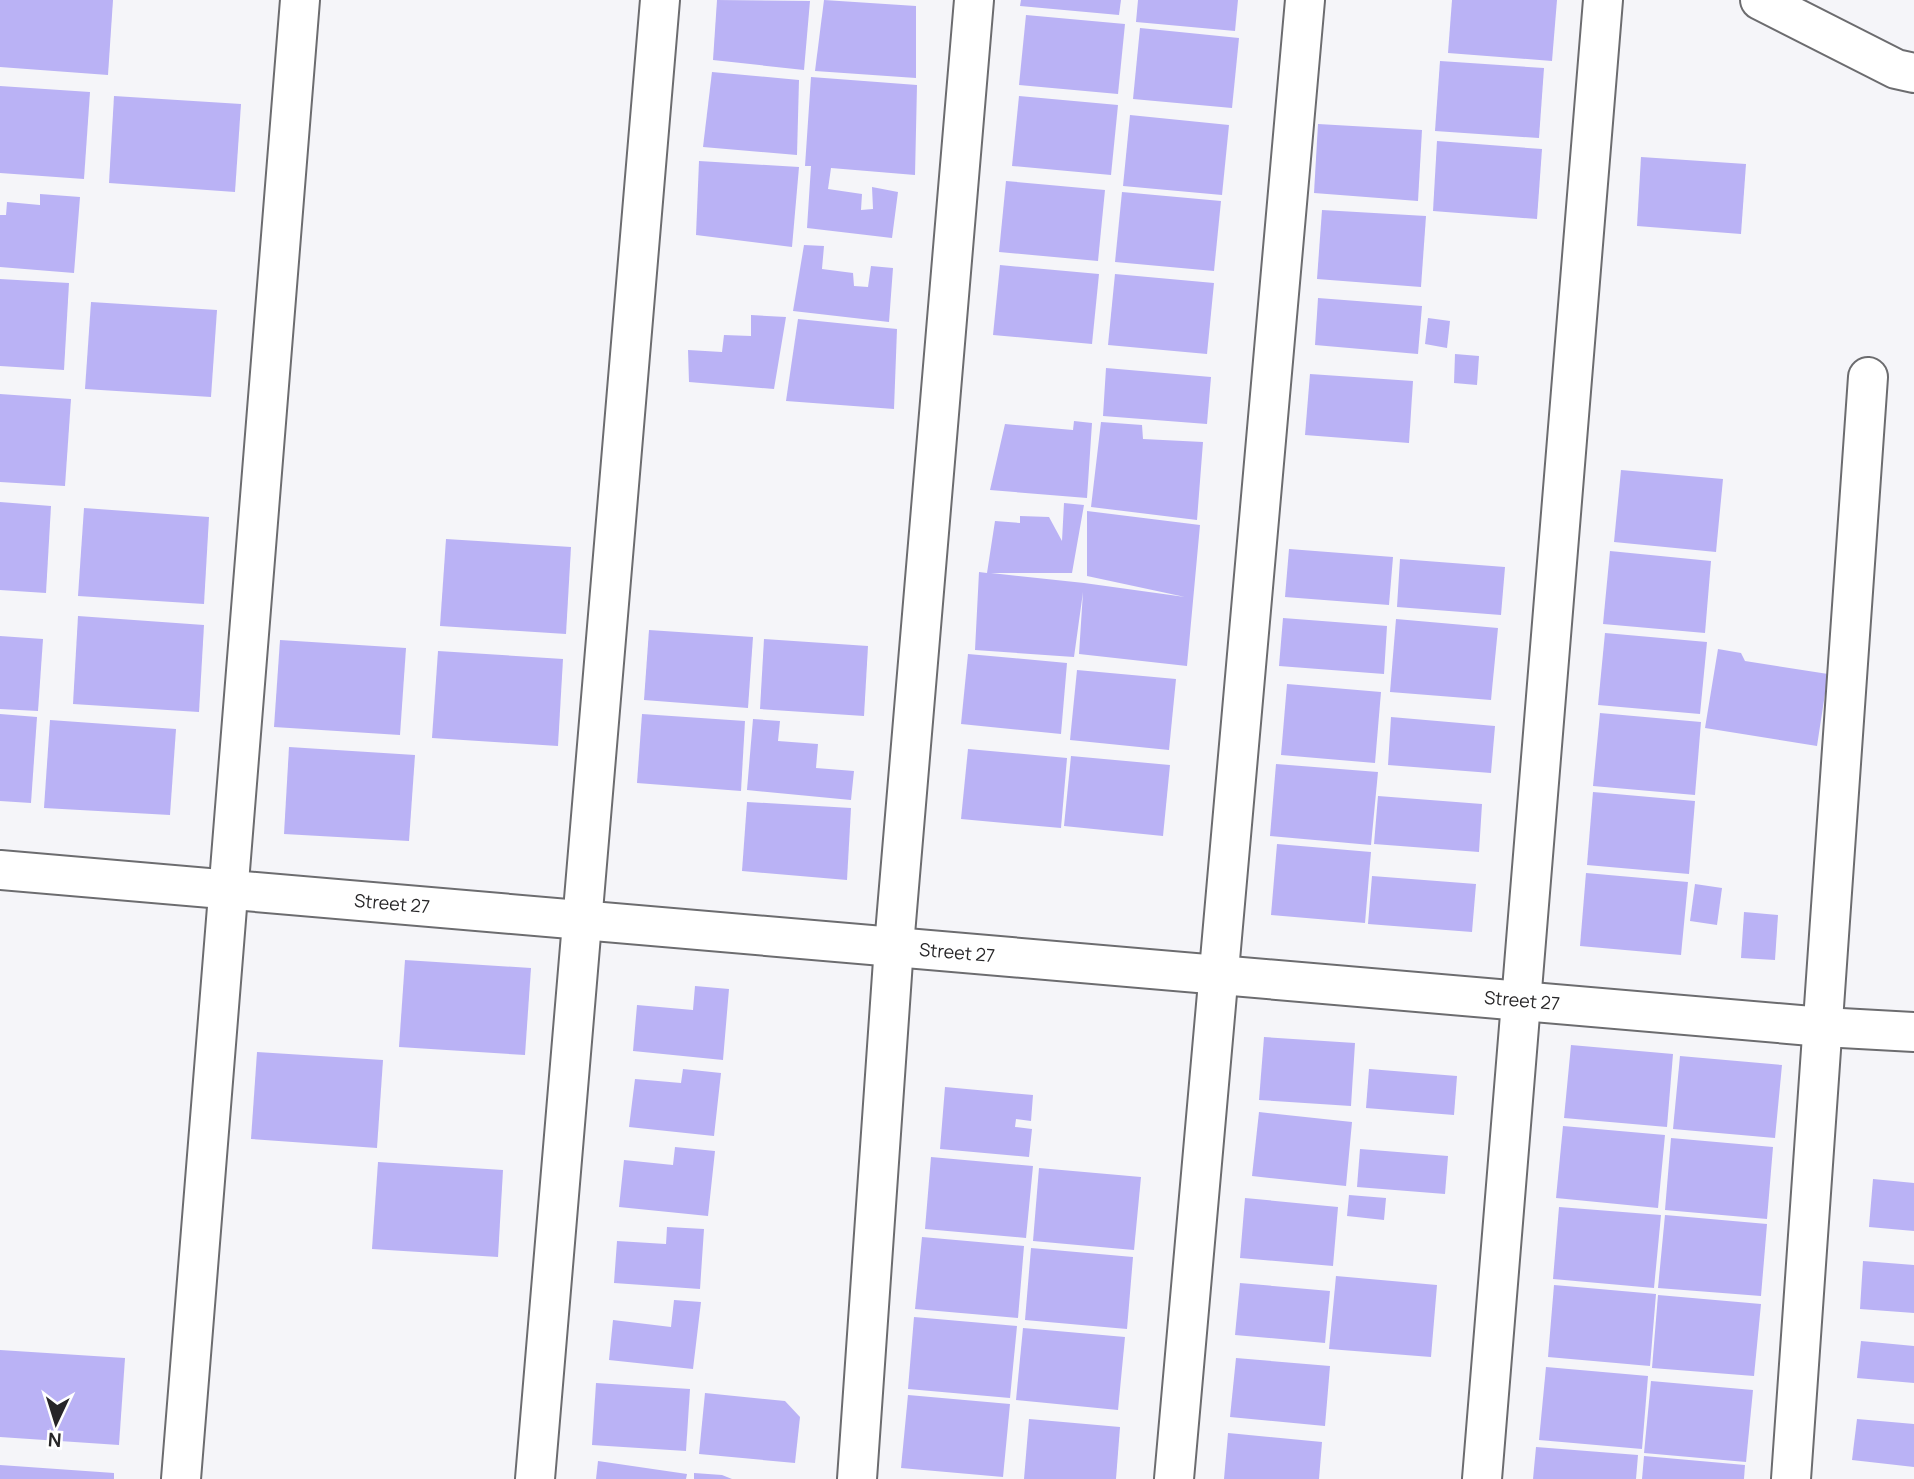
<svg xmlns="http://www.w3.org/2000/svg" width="1914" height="1479" viewBox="0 0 1914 1479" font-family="Manrope,sans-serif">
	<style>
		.building { fill: #bab2f5 }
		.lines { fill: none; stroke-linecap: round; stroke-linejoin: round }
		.minor-casing { stroke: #6c6c6f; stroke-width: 42 }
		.minor { stroke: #fff; stroke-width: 38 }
		.labels { text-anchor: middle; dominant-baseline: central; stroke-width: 5; stroke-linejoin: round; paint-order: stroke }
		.street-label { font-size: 18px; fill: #272628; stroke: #fff }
	</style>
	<rect width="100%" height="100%" fill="#f5f5f9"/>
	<g class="building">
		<polygon points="0,0 113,0 108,75 0,67"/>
		<polygon points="717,0 810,1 804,70 713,60"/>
		<polygon points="824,0 916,6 916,78 815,71"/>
		<polygon points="1021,0 1121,0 1119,15 1020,6"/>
		<polygon points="1138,0 1238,0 1235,31 1136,22"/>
		<polygon points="1452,0 1557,0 1552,61 1448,53"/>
		<polygon points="1026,15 1125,24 1118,94 1019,85"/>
		<polygon points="1140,28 1239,38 1232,108 1133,99"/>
		<polygon points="1440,61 1544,68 1539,138 1435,131"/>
		<polygon points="712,72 799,80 797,155 703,147"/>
		<polygon points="811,77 917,85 915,175 831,168 828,189 862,194 861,210 873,209 872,187 898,192 892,238 807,228 811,166 805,166"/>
		<polygon points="0,86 90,92 84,179 0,173"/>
		<polygon points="114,96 241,104 235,192 109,183"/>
		<polygon points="1019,96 1118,105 1111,175 1012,166"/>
		<polygon points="1130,115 1229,125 1222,195 1123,186"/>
		<polygon points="1318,124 1422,130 1418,201 1314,193"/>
		<polygon points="1437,141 1542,149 1537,219 1433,211"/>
		<polygon points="1641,157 1746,164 1741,234 1637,226"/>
		<polygon points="699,161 799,167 792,247 696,235"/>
		<polygon points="1006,181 1105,190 1098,261 999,252"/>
		<polygon points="1122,192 1221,201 1214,271 1115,262"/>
		<polygon points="40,194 80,197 74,273 0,267 0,215 6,215 7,202 40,205"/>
		<polygon points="1322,210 1426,216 1421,287 1317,279"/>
		<polygon points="804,245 824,246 822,269 853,273 854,286 868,287 871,266 893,268 889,322 793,311"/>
		<polygon points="1000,265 1099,274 1092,344 993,335"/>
		<polygon points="1115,274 1214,283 1207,354 1108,345"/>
		<polygon points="0,279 69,283 64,370 0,366"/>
		<polygon points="1318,298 1422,306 1418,354 1315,345"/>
		<polygon points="91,302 217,310 211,397 85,389"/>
		<polygon points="751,315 786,317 774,389 689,382 688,350 722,352 724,335 751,336"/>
		<polygon points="1428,318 1450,321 1447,348 1425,344"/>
		<polygon points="798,319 897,329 894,409 786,401"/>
		<polygon points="1455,354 1479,356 1477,385 1454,383"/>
		<polygon points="1106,368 1211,377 1207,424 1103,416"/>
		<polygon points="1310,374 1413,381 1409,443 1305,435"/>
		<polygon points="0,394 71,399 65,486 0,482"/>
		<polygon points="1074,421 1092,423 1087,498 990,490 1005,424 1073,430"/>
		<polygon points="1101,422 1142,425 1143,439 1203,442 1197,520 1091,507"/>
		<polygon points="1621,470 1723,479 1716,552 1614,542"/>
		<polygon points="0,502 51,506 46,593 0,590"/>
		<polygon points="1064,503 1084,505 1072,573 991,573 1084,583 1185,597 1087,576 1087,511 1200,525 1187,666 1079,654 1083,592 1074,657 975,650 979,572 987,573 995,521 1020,523 1020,516 1049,517 1062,541"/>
		<polygon points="84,508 209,517 204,604 78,596"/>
		<polygon points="446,539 571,547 566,634 440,626"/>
		<polygon points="1289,549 1393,557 1389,605 1285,597"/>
		<polygon points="1610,551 1711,561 1705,633 1603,624"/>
		<polygon points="1400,559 1505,567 1501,615 1397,607"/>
		<polygon points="78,616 204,625 199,712 73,704"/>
		<polygon points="1283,618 1387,626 1384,674 1279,666"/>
		<polygon points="1396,619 1498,628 1491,700 1390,692"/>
		<polygon points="649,630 753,637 748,708 644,700"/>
		<polygon points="1605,633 1707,642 1700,714 1598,705"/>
		<polygon points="0,636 43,639 38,711 0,709"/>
		<polygon points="764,639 868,646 864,716 760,709"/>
		<polygon points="280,640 406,648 400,735 274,727"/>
		<polygon points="1718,649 1741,653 1745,661 1828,674 1817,746 1705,728"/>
		<polygon points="438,651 563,659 558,746 432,738"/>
		<polygon points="968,654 1067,663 1061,734 961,724"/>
		<polygon points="1077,670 1176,679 1169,750 1070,740"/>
		<polygon points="1287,684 1381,692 1375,763 1281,755"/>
		<polygon points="1600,713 1701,722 1695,795 1593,786"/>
		<polygon points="0,714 37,717 31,803 0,801"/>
		<polygon points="642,714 745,721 741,791 637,783"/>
		<polygon points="1391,717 1495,726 1491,773 1388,765"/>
		<polygon points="753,719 780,721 778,741 818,744 816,768 854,771 851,800 747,790"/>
		<polygon points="50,720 176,729 170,815 44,808"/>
		<polygon points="289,747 415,755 409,841 284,834"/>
		<polygon points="968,749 1067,758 1061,828 961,819"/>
		<polygon points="1071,756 1170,765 1163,836 1064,826"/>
		<polygon points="1276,764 1378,772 1371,845 1270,836"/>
		<polygon points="1593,792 1695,801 1689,874 1587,865"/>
		<polygon points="1378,796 1482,804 1479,852 1374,844"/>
		<polygon points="747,802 851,808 847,880 742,871"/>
		<polygon points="1277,844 1371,852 1365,923 1271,915"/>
		<polygon points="1586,873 1688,882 1681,955 1580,946"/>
		<polygon points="1372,876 1476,884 1472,932 1368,924"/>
		<polygon points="1695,884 1722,888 1717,925 1690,921"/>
		<polygon points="1744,912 1778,915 1775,960 1741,958"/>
		<polygon points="405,960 531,968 525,1055 399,1047"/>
		<polygon points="695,986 729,989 723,1060 633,1051 637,1005 693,1010"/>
		<polygon points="1264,1037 1355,1043 1351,1106 1259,1100"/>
		<polygon points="1571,1045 1673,1054 1667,1127 1564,1118"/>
		<polygon points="257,1052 383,1060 377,1148 251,1139"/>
		<polygon points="1680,1056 1782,1065 1775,1138 1673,1129"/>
		<polygon points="683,1069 721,1073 714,1136 629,1127 635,1079 681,1083"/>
		<polygon points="1369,1069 1457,1076 1454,1115 1366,1108"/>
		<polygon points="945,1087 1033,1095 1031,1121 1016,1119 1015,1127 1032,1129 1029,1157 940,1149"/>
		<polygon points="1259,1112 1352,1122 1346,1186 1252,1176"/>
		<polygon points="1563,1126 1665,1135 1658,1208 1556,1198"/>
		<polygon points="1671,1138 1773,1147 1767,1219 1665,1210"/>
		<polygon points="675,1147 715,1151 708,1216 619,1207 624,1160 673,1165"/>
		<polygon points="1360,1149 1448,1156 1445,1194 1357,1187"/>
		<polygon points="931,1157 1033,1166 1026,1238 925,1229"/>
		<polygon points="378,1162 503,1170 498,1257 372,1249"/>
		<polygon points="1039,1168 1141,1177 1134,1250 1033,1241"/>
		<polygon points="1873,1179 1914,1183 1914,1231 1869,1227"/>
		<polygon points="1349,1195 1386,1198 1384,1220 1347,1216"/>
		<polygon points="1245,1198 1338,1207 1333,1266 1240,1258"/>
		<polygon points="1559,1207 1661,1215 1654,1288 1553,1279"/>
		<polygon points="1665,1215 1767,1224 1761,1296 1658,1288"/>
		<polygon points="667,1227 704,1229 700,1289 614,1283 617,1241 666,1244"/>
		<polygon points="922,1237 1024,1246 1018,1318 915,1309"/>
		<polygon points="1031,1248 1133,1257 1127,1329 1025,1320"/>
		<polygon points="1863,1261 1914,1265 1914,1313 1860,1309"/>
		<polygon points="1336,1276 1437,1285 1431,1357 1329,1349"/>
		<polygon points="1240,1283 1330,1291 1325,1343 1235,1335"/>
		<polygon points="1554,1285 1656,1294 1650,1366 1548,1357"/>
		<polygon points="1658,1295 1761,1304 1754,1376 1652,1368"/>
		<polygon points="674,1300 701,1302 693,1369 609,1360 613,1320 671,1327"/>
		<polygon points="914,1317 1017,1326 1010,1398 908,1389"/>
		<polygon points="1023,1328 1125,1337 1118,1410 1016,1400"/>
		<polygon points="1861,1341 1914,1346 1914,1383 1857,1378"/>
		<polygon points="0,1350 125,1358 119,1445 0,1437"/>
		<polygon points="1236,1358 1330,1366 1325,1426 1230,1417"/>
		<polygon points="1546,1367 1648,1376 1642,1449 1539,1440"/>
		<polygon points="1651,1381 1753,1390 1746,1462 1644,1453"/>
		<polygon points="596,1383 690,1389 686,1451 592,1445"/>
		<polygon points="705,1393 785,1401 800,1417 795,1463 699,1454"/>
		<polygon points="908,1395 1010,1404 1003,1477 901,1468"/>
		<polygon points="1029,1419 1120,1427 1116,1479 1024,1479"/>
		<polygon points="1857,1419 1914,1424 1914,1467 1852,1460"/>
		<polygon points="1228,1433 1322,1442 1319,1479 1224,1479"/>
		<polygon points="1536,1447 1638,1455 1636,1479 1533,1479"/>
		<polygon points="1644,1456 1745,1465 1744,1479 1642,1479"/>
		<polygon points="598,1461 687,1474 686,1479 596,1479"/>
		<polygon points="0,1465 114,1473 114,1479 0,1479"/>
		<polygon points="694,1473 722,1475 732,1479 694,1479"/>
	</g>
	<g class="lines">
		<defs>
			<g id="minor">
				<polyline points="1760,0 1896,69 1914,73"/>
				<polyline points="0,870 1823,1027 1914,1032"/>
				<polyline points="181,1479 300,0"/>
				<polyline points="535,1479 660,0"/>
				<polyline points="857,1479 894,946 974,0"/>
				<polyline points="1174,1479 1305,0"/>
				<polyline points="1482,1479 1603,0"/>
				<polyline points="1791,1479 1868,377"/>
			</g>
		</defs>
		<use href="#minor" class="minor-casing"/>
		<use href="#minor" class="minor"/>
	</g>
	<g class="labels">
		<g class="street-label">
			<text transform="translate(392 903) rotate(5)">Street 27</text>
			<text transform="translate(957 952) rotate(5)">Street 27</text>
			<text transform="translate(1522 1000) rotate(5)">Street 27</text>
		</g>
	</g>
	<g transform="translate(56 1423) rotate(184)" stroke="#ffffff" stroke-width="5" paint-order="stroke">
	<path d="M0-5L12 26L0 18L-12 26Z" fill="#272628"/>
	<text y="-10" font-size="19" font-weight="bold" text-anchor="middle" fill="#272628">N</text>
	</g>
</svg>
